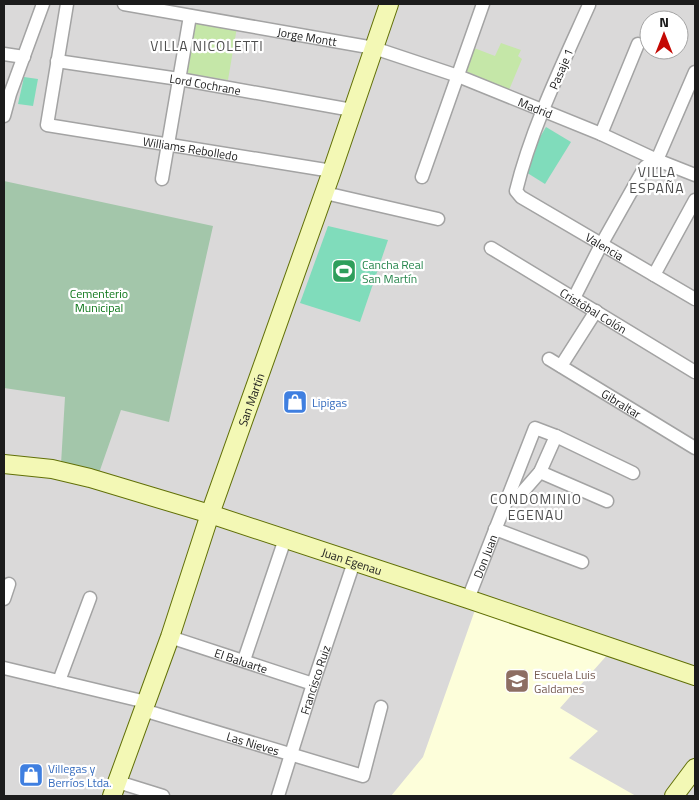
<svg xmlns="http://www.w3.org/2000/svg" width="699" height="800" viewBox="0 0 699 800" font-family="'Titillium Web',sans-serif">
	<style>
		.residential { fill: #dad9d9; fill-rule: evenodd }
		.education { fill: #fdfeda }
		.grass { fill: #c5e7a8 }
		.cemetery { fill: #a3c6aa }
		.pitch { fill: #80dcbb }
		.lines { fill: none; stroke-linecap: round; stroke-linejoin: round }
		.street-casing { stroke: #a3a3a3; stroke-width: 15 }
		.secondary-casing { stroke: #617007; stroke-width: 20 }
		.street { stroke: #fff; stroke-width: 12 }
		.secondary { stroke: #f3f8b5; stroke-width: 18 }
		.labels { text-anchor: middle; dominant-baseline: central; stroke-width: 4.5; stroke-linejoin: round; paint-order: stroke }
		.street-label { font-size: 12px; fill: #1c1c1c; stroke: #fff }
		.leisure-label { font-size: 12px; fill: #27864d; stroke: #fff; text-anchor: start }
		.park-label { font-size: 12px; fill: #0d7719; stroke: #fff }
		.shop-label { font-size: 12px; fill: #366cbe; stroke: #fff; text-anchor: start }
		.education-label { font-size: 12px; fill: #785e54; stroke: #fff; text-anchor: start }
		.neighbourhood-label { font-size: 14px; letter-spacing: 1px; fill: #4f4f4f; stroke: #fff }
	</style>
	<rect width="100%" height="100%" fill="#edeae2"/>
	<path class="residential" d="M4,4H695V796H4ZM649,20H679V50H649Z"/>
	<polygon class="education" points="475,610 609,653 560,708 598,731 569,758 636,796 391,796 423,757"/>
	<g class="grass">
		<polygon points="195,19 237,27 228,80 185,73"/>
		<polygon points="501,43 521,50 518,56 522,59 509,90 461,69 469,46 495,56"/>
	</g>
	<polygon class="cemetery" points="4,181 213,226 169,422 121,410 99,473 61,464 65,397 4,388"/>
	<g class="pitch">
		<polygon points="24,77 38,79 33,106 18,104"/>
		<polygon points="546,127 571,142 545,184 521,169"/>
		<polygon points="328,226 388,240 360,322 300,303"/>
	</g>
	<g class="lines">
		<defs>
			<g id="street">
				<path id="s1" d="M67,4L47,125L332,171"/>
				<path id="s2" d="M124,4L374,48L458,76L601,134L657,160L695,175"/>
				<path id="s3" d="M589,5C563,63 531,129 516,191L521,197L695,299"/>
				<polyline points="4,54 24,57"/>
				<path id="s4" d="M57,61L179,79L352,110"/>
				<polyline points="4,116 10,94 43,4"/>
				<polyline points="601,134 638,44"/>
				<polyline points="422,177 483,4"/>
				<polyline points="162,179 190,16"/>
				<polyline points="325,193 438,219"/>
				<path id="s5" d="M491,248L695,372"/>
				<polyline points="654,275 695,200"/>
				<polyline points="574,298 601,245 645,167 657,160 695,72"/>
				<path id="s6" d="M549,359L695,448"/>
				<polyline points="561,366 596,311"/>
				<polyline points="540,472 607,501"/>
				<polyline points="507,499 519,496 540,472 556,436"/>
				<polyline points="495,529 582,562"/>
				<polyline points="4,599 9,584"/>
				<path id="s7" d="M468,599L535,428L556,436L633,473"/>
				<path id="s8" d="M170,637L313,684"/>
				<polyline points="244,660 285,539"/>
				<polyline points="4,668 146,702"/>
				<polyline points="59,681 90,598"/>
				<path id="s9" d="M143,710L363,776L381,707"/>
				<polyline points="118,782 163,796"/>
				<path id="s10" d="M278,796L313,684L354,562"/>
			</g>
			<g id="secondary">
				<path id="s11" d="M4,464L52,469L90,478L210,514L468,599L695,676"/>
				<path id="s12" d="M112,796L170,637L210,514L332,171L389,4"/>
				<polyline points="674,796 695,768"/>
			</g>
		</defs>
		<use href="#street" class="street-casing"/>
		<use href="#secondary" class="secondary-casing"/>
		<use href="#street" class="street"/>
		<use href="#secondary" class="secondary"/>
	</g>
	<defs>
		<symbol id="stadium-square" viewBox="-11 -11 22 22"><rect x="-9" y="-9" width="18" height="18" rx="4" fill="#2e9e5b" stroke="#fff"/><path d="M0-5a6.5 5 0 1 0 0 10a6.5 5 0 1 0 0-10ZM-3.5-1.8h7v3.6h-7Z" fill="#fff"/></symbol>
		<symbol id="shop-square" viewBox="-11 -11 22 22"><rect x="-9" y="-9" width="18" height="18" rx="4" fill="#3f7fe0" stroke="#fff"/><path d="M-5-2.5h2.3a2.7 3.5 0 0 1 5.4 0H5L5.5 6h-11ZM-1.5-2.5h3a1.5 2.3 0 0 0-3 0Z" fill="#fff"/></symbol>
		<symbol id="school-square" viewBox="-11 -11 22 22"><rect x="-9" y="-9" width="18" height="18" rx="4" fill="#8d6e63" stroke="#fff"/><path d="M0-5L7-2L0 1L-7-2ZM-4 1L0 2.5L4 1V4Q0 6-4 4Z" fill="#fff"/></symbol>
	</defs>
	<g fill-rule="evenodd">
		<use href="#stadium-square" x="330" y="257" width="28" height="28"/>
		<use href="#shop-square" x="281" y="388" width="28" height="28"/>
		<use href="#school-square" x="503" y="667" width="28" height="28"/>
		<use href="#shop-square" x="17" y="761" width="28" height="28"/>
	</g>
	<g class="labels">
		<g class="street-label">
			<text stroke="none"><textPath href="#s2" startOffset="186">Jorge Montt</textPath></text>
			<text transform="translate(561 69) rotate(-67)">Pasaje 1</text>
			<text stroke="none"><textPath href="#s4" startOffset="150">Lord Cochrane</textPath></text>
			<text stroke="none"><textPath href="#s2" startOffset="426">Madrid</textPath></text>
			<text stroke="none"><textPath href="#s1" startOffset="268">Williams Rebolledo</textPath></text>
			<text stroke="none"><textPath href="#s3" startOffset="305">Valencia</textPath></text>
			<text stroke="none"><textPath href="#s5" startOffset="120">Cristóbal Colón</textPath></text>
			<text stroke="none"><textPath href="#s12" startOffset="420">San Martín</textPath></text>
			<text stroke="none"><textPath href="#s6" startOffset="85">Gibraltar</textPath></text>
			<text stroke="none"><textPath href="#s7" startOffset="46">Don Juan</textPath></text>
			<text stroke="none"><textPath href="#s11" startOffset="362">Juan Egenau</textPath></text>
			<text stroke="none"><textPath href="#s8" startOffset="75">El Baluarte</textPath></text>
			<text stroke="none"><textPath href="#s10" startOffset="122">Francisco Ruiz</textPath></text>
			<text stroke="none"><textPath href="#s9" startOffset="115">Las Nieves</textPath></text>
		</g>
		<g class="leisure-label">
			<text x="362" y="264">Cancha Real<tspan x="362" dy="14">San Martín</tspan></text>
		</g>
		<g class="park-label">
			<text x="99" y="293">Cementerio<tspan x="99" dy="14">Municipal</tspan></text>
		</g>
		<g class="shop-label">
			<text x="312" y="402">Lipigas</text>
			<text x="48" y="768">Villegas y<tspan x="48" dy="14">Berríos Ltda.</tspan></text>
		</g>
		<g class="education-label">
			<text x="534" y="674">Escuela Luis<tspan x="534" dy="14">Galdames</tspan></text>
		</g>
		<g class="neighbourhood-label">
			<text x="207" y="45">VILLA NICOLETTI</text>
			<text x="657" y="171">VILLA<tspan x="657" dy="16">ESPAÑA</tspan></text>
			<text x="536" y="498">CONDOMINIO<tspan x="536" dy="16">EGENAU</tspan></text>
		</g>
	</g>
	<rect width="699" height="800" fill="none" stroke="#1c1c1c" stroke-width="10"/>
	<g transform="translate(664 35)"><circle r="24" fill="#ffffff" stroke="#a4a4a4"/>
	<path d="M0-4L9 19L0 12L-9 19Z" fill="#c40904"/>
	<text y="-8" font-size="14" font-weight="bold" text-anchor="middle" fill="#1c1c1c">N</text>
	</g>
</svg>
